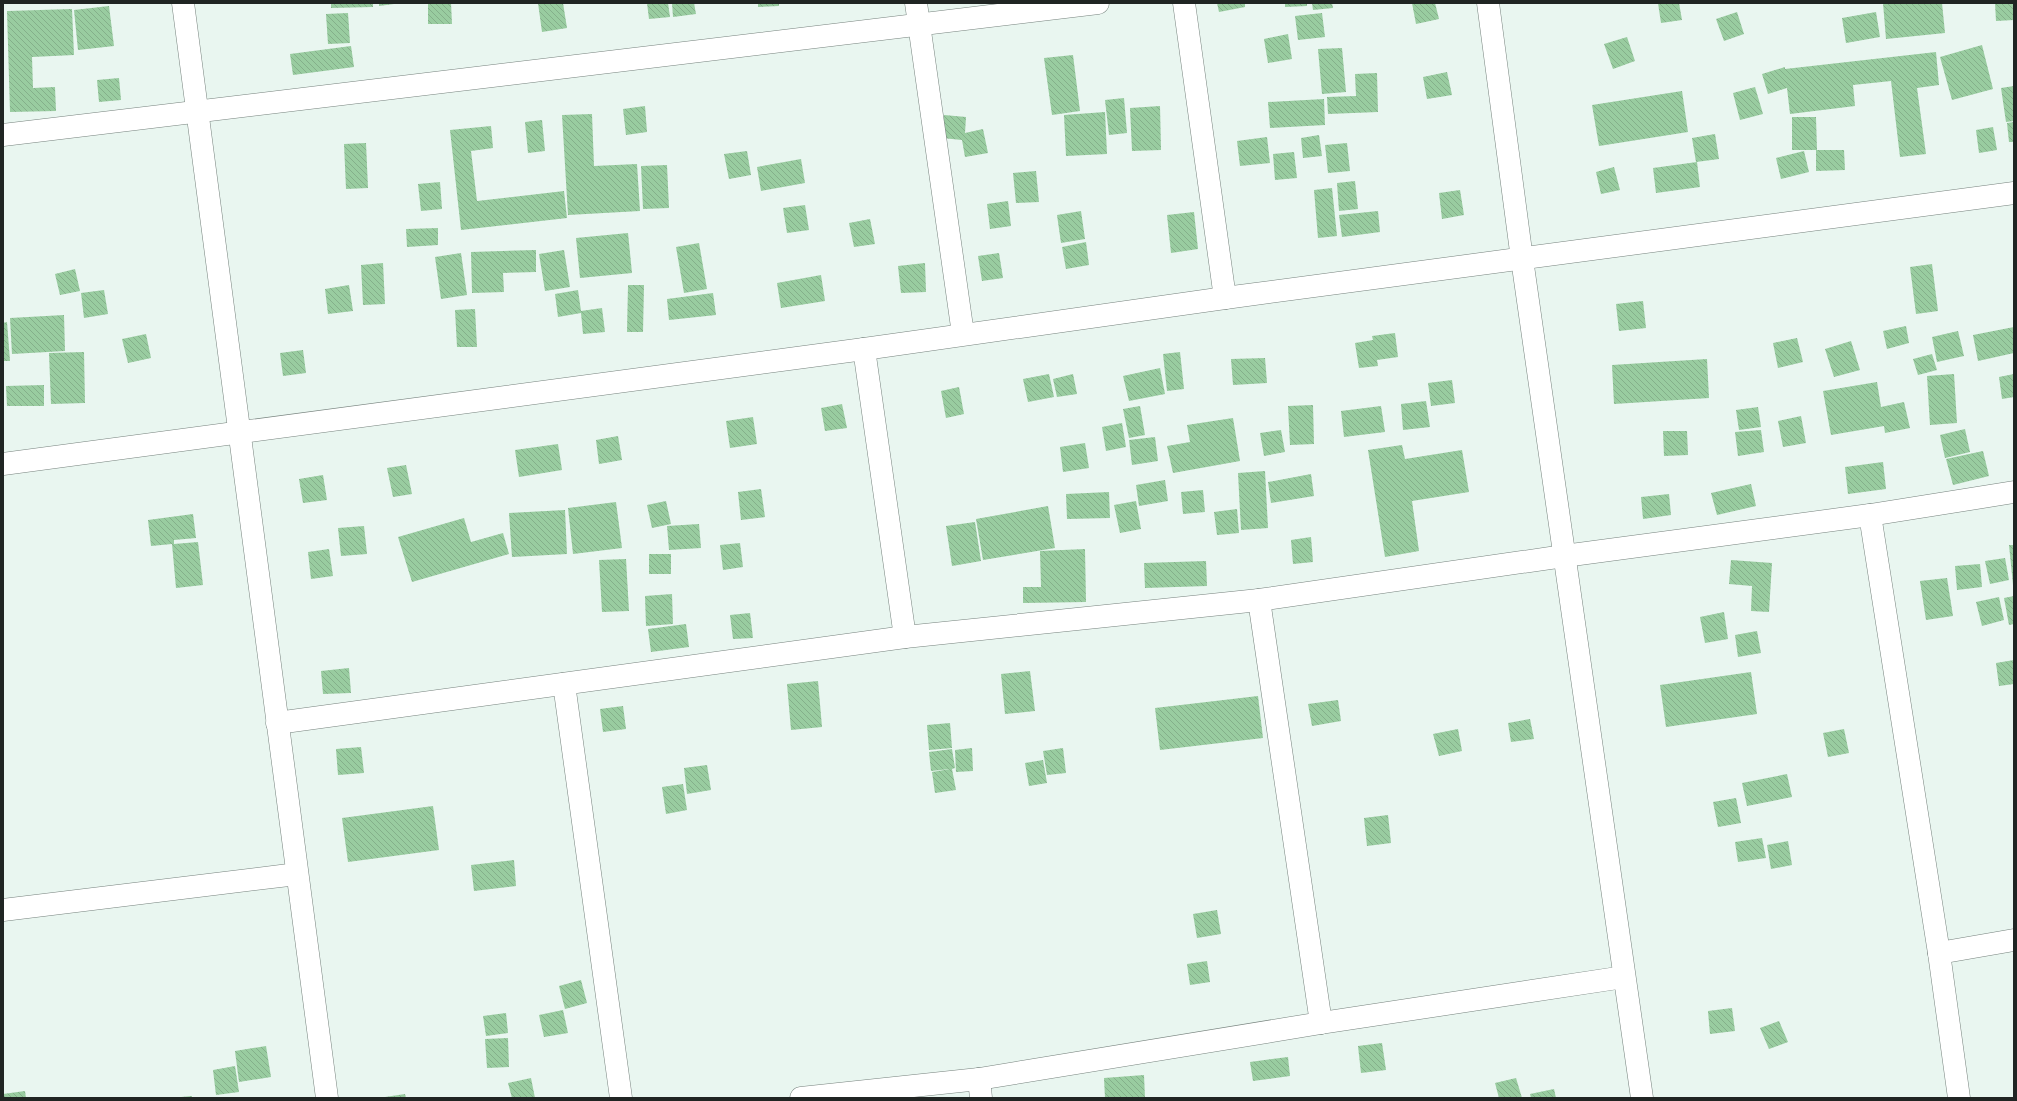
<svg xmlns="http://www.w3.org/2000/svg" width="2017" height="1101" viewBox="0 0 2017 1101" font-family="'Open Sans',sans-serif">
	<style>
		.building { fill: url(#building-back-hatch) }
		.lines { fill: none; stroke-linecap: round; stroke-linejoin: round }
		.minor-casing { stroke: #76827d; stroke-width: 23 }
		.minor { stroke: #fff; stroke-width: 22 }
	</style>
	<defs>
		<pattern id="building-back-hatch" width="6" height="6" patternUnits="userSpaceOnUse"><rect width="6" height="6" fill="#99cca0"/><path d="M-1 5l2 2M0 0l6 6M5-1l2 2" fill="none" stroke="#84af8a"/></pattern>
	</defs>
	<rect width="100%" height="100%" fill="#e9f6f0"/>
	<g class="building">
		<polygon points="331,3 373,3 373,7 331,8"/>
		<polygon points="379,3 394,3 394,4 379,6"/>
		<polygon points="428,3 451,3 452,24 428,24"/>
		<polygon points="538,3 563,3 567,28 542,32"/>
		<polygon points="647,3 668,3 670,17 649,19"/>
		<polygon points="672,3 694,3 696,14 673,17"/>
		<polygon points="758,3 779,3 779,6 758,7"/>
		<polygon points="1217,3 1245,3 1245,7 1219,12"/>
		<polygon points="1285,3 1307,3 1307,6 1285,7"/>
		<polygon points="1312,3 1332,3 1333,8 1313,10"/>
		<polygon points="1412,3 1435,3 1439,19 1416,24"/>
		<polygon points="1658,3 1679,3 1682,20 1661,23"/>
		<polygon points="1883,3 1942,3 1945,33 1886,39"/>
		<polygon points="1995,3 2014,3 2014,20 1996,21"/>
		<polygon points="109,6 114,46 78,50 74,10"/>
		<polygon points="72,9 74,55 32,57 33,88 55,87 56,111 10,112 7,11"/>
		<polygon points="1737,12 1744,34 1724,41 1716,19"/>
		<polygon points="1876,12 1880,37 1846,43 1842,18"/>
		<polygon points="348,13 350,43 328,44 326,14"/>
		<polygon points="1322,13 1325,37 1298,40 1295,16"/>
		<polygon points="1288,34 1292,59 1268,63 1264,39"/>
		<polygon points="1627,37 1635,61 1613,69 1604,44"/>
		<polygon points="1982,45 1993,89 1952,100 1940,57"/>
		<polygon points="351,46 354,67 293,75 290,54"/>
		<polygon points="1342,48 1346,92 1322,94 1318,49"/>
		<polygon points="1936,52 1939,85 1917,88 1926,154 1900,157 1891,81 1853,85 1855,106 1790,114 1787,88 1768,94 1762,74 1785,67 1785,69"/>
		<polygon points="1073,55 1080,111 1052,115 1044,58"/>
		<polygon points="1447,72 1452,95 1427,99 1423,77"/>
		<polygon points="1377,73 1378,112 1328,114 1327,97 1356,96 1355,74"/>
		<polygon points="119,78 121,100 99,102 97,80"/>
		<polygon points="2014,86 2014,121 2006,122 2001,88"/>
		<polygon points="1755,87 1763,114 1740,120 1733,93"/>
		<polygon points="1682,91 1688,132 1599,146 1592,105"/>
		<polygon points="1124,98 1127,133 1109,135 1105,100"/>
		<polygon points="1324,99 1325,125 1270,128 1268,102"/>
		<polygon points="645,106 647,132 626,135 623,109"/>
		<polygon points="1160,106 1161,150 1132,151 1130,108"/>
		<polygon points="1105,112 1107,154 1066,156 1064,115"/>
		<polygon points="592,114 594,166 637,164 640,211 568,215 562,115"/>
		<polygon points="944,115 966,117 965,133 983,129 988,153 965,157 962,140 942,138"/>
		<polygon points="1792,117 1816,117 1817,150 1792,150"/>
		<polygon points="542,120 545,151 528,153 525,122"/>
		<polygon points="2014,122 2014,142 2009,142 2007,123"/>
		<polygon points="491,126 493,148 471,151 477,201 564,191 567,218 461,230 450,130"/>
		<polygon points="1993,127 1997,150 1979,153 1976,130"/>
		<polygon points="1715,134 1719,159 1696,162 1692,138"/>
		<polygon points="1319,135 1322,156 1303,158 1301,138"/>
		<polygon points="1267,137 1270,163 1240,166 1237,141"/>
		<polygon points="366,143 368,188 346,189 344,144"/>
		<polygon points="1347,143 1350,171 1328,173 1325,145"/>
		<polygon points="1816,150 1844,150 1845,170 1816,171"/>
		<polygon points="747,151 751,175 729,179 724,154"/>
		<polygon points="1804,151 1809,172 1781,179 1776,158"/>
		<polygon points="1294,152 1297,178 1275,180 1273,154"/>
		<polygon points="801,159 805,183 761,191 757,167"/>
		<polygon points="1697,162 1700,187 1656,193 1653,168"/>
		<polygon points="667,165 669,208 643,209 641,166"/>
		<polygon points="1614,167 1620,190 1601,194 1596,172"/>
		<polygon points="1036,171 1039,202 1016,203 1013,173"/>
		<polygon points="1355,181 1358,209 1339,211 1337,183"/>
		<polygon points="440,182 442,209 421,211 418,184"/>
		<polygon points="1332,188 1337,236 1318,238 1314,190"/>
		<polygon points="1460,190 1464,215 1442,219 1439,193"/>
		<polygon points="1008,201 1011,226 990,229 987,204"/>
		<polygon points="805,205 809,230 787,233 783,208"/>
		<polygon points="1081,211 1085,239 1061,243 1057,215"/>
		<polygon points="1378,211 1380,232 1342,237 1339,215"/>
		<polygon points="1194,212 1198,249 1171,253 1167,215"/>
		<polygon points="870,219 875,244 854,247 849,223"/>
		<polygon points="438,228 438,245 407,247 406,229"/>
		<polygon points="628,233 632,273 580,278 576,238"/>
		<polygon points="1086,242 1089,265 1066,269 1062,247"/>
		<polygon points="699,243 707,289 684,293 676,247"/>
		<polygon points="536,250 536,272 503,273 504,292 472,293 471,252"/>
		<polygon points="564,250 570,287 545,291 539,254"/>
		<polygon points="461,253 467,295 441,299 435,257"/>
		<polygon points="999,253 1003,278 982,281 978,256"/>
		<polygon points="383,263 385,304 363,305 361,265"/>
		<polygon points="925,263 926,292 901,293 898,266"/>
		<polygon points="1932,264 1938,311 1916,314 1910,267"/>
		<polygon points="75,269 80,291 60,295 55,274"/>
		<polygon points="821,275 825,301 781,308 777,283"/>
		<polygon points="349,285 353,311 328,314 325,289"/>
		<polygon points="628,285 644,285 643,332 627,332"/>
		<polygon points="104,290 108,314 84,318 81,293"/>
		<polygon points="578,290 581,311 602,308 605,332 583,334 581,313 558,317 555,294"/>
		<polygon points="713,293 716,315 669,320 667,299"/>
		<polygon points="1643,301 1646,328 1619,331 1616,304"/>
		<polygon points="475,309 477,347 457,347 455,310"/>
		<polygon points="64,315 65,351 12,354 10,318"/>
		<polygon points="7,322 10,361 3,361 3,323"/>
		<polygon points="1906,326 1909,343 1887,349 1883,331"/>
		<polygon points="2014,327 2014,353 1978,361 1973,335"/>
		<polygon points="1958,331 1964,356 1937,362 1932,337"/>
		<polygon points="1395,333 1398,357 1377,360 1378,366 1359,368 1355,343 1373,340 1372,336"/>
		<polygon points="146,334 151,358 128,363 122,339"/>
		<polygon points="1797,338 1803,362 1778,368 1773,343"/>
		<polygon points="1851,341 1860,370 1834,377 1825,349"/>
		<polygon points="303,350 306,373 283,376 280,353"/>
		<polygon points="84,352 85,403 51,404 49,353"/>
		<polygon points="1180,352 1184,389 1167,391 1163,354"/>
		<polygon points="1932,354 1937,370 1918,375 1913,359"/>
		<polygon points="1265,358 1267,383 1233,385 1231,359"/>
		<polygon points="1707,359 1709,398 1614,404 1612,365"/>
		<polygon points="1160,368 1165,394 1129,401 1123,376"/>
		<polygon points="1049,374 1054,397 1028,402 1023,379"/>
		<polygon points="1073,374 1077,394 1057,397 1053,379"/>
		<polygon points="1954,374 1957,423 1930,425 1927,376"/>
		<polygon points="2014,374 2014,397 2002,399 1999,377"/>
		<polygon points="1452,380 1455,403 1431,406 1428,383"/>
		<polygon points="1877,382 1881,407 1904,402 1910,428 1885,433 1884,426 1831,435 1823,391"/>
		<polygon points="44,385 44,406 7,406 6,386"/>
		<polygon points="959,387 964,414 946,418 941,391"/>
		<polygon points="1426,401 1430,427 1403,430 1401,404"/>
		<polygon points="842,404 847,428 825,431 821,408"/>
		<polygon points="1313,405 1314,444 1290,445 1288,406"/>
		<polygon points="1140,406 1145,435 1129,438 1123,409"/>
		<polygon points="1381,406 1385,432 1344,437 1341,411"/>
		<polygon points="1758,407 1761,427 1739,430 1736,410"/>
		<polygon points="1801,416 1806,443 1783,447 1778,421"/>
		<polygon points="753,417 757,444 730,448 726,421"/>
		<polygon points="1233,418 1240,461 1173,473 1167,446 1190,442 1187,425"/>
		<polygon points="1122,423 1126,447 1106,451 1102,427"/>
		<polygon points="1965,429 1970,452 1945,458 1940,435"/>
		<polygon points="1281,430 1285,452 1264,456 1260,433"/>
		<polygon points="1761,430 1764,452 1738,456 1735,432"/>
		<polygon points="1663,431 1687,431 1688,455 1664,456"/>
		<polygon points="618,436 622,460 599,464 596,440"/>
		<polygon points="1155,437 1158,461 1132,465 1129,440"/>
		<polygon points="1085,443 1089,468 1063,472 1060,447"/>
		<polygon points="558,444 562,470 519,477 515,450"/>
		<polygon points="1402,445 1405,459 1462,450 1469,492 1412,501 1419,551 1385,557 1368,450"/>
		<polygon points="1983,451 1989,476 1953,485 1946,459"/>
		<polygon points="1883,462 1886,489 1848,494 1845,467"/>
		<polygon points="406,465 412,494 393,497 387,468"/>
		<polygon points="1265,471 1268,528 1241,530 1238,473"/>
		<polygon points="1311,474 1314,496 1271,503 1268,482"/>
		<polygon points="323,475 327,500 303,503 299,479"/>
		<polygon points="1165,480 1168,501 1139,506 1136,485"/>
		<polygon points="1751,484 1756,506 1717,515 1711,493"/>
		<polygon points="761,489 765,517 741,520 738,492"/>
		<polygon points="1203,490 1205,512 1183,514 1181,492"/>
		<polygon points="1109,492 1110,518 1067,519 1066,494"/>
		<polygon points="1669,494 1671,515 1643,519 1641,497"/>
		<polygon points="666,501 671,524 652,528 647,505"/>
		<polygon points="1136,501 1141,529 1120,533 1114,505"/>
		<polygon points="616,502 622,548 573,554 568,508"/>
		<polygon points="1048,506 1055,548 983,560 976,519"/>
		<polygon points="1237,509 1239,533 1217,535 1214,512"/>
		<polygon points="565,510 567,554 512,557 509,513"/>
		<polygon points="193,514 196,538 174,540 174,544 198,542 203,585 176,588 172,544 151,546 148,520"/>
		<polygon points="464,518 471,542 503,533 509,554 412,582 398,537"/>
		<polygon points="975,522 981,561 952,566 946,526"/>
		<polygon points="699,524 701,548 669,550 667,526"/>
		<polygon points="364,526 367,554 341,556 338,528"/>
		<polygon points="1311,537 1313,562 1293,564 1291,540"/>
		<polygon points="740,543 743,567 723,570 720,545"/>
		<polygon points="2009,545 2014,545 2014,585 2013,585"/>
		<polygon points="329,549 333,576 311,579 308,552"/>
		<polygon points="1085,549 1086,602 1023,603 1023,587 1041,587 1040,551"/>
		<rect x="649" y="554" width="22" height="20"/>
		<polygon points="2005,558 2009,580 1990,584 1985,561"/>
		<polygon points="626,559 629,611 602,612 599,560"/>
		<polygon points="1731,560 1772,563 1769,612 1751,611 1752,586 1729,584"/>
		<polygon points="1206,561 1207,586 1145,588 1144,563"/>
		<polygon points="1980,564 1982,587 1957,590 1955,566"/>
		<polygon points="1947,578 1953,616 1926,620 1920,581"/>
		<polygon points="672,594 673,624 646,626 645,596"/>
		<polygon points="2014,596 2014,624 2009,625 2004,598"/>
		<polygon points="1999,597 2004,620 1982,626 1976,602"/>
		<polygon points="1724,612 1728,639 1705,643 1700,617"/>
		<polygon points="750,613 753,638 733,639 730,615"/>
		<polygon points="686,624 689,647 651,652 648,629"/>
		<polygon points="1757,631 1761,653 1738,657 1735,635"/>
		<polygon points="2014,660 2014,684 1999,686 1996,663"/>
		<polygon points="349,668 351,693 323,694 321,671"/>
		<polygon points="1030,671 1035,711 1005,714 1001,674"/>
		<polygon points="1751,672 1757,714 1666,727 1660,685"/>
		<polygon points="818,681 822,727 791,730 787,684"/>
		<polygon points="1258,696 1263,738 1160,750 1155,708"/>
		<polygon points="1338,700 1341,721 1312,726 1308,704"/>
		<polygon points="623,706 626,729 603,732 600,709"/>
		<polygon points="1530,719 1534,739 1511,742 1508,723"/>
		<polygon points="950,723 952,748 929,750 927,725"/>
		<polygon points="1458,729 1462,751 1439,756 1433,734"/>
		<polygon points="1844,729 1849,753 1828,757 1823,733"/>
		<polygon points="361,747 364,773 338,775 336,749"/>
		<polygon points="972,748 973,771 956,772 955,750"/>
		<polygon points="1063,748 1066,773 1047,775 1043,751"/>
		<polygon points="952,749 955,768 952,769 956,790 935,793 932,772 950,769 931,771 929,752"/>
		<polygon points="1043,760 1047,783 1029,786 1025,763"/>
		<polygon points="707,765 711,790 687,794 684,768"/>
		<polygon points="1787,774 1792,797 1747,806 1742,783"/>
		<polygon points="683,784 687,810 666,814 662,787"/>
		<polygon points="1736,798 1741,823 1718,827 1713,802"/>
		<polygon points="433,806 439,850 348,862 342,818"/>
		<polygon points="1388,815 1391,843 1367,846 1364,818"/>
		<polygon points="1762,838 1766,858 1738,862 1735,842"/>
		<polygon points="1788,841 1792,865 1771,869 1767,845"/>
		<polygon points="514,860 516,886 474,891 471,865"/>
		<polygon points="1217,910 1221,934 1197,938 1193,914"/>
		<polygon points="1207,961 1210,982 1190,985 1187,964"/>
		<polygon points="581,980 587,1003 565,1009 559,986"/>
		<polygon points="1732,1008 1735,1031 1710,1034 1708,1011"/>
		<polygon points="563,1010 568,1033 544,1037 539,1015"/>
		<polygon points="506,1013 508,1033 486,1036 483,1016"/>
		<polygon points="1779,1021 1788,1042 1769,1049 1760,1028"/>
		<polygon points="508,1038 509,1067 487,1068 485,1039"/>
		<polygon points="1382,1043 1386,1070 1361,1073 1358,1046"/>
		<polygon points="266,1046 271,1077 239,1082 235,1051"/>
		<polygon points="1288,1057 1290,1076 1253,1081 1250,1062"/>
		<polygon points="235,1066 239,1092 216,1095 213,1070"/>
		<polygon points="1144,1075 1145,1098 1105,1098 1104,1078"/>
		<polygon points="531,1078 535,1098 512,1098 508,1083"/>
		<polygon points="1516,1078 1522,1098 1499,1098 1495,1083"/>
		<polygon points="1554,1089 1556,1098 1531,1098 1530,1094"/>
		<polygon points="25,1091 26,1098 3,1098 3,1094"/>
		<polygon points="405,1094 406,1098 385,1098 385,1097"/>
		<polygon points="192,1096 192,1098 181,1098 181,1097"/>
	</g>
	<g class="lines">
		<defs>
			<g id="minor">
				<polyline points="183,3 327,1098"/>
				<polyline points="916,3 963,334"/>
				<polyline points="1184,3 1225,298"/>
				<polyline points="1488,3 1522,259 1642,1098"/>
				<polyline points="3,135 1098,3"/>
				<polyline points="864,349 905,637"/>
				<polyline points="3,464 864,349 1225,298 2014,193"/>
				<polyline points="1870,515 1939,953 1959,1098"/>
				<polyline points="1259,600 1321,1023"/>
				<polyline points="564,684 621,1098"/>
				<polyline points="277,723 905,637 1259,600 1564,556 1870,515 2014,492"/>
				<polyline points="3,910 297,874"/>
				<polyline points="1939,953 2014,940"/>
				<polyline points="979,1079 981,1098"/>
				<polyline points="801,1098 979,1079 1321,1023 1624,977"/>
			</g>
		</defs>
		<use href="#minor" class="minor-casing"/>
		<use href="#minor" class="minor"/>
	</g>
	<rect width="2017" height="1101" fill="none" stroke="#202523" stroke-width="8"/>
</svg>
